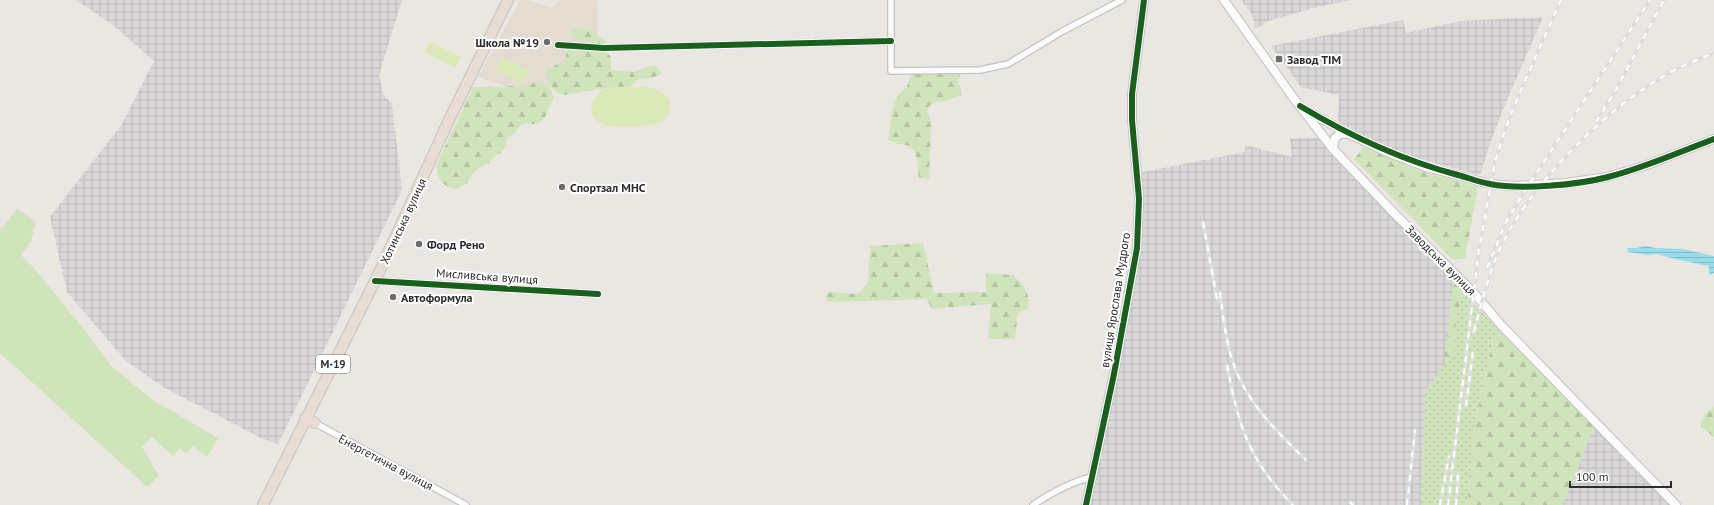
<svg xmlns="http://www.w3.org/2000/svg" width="1714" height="505" viewBox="0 0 1714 505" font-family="'PT Sans',sans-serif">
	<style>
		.industrial { fill: url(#industrial-grid) }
		.education { fill: #e5dcd1 }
		.grass { fill: url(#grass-dots) }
		.forest { fill: url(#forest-firs) }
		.garden { fill: #d0e4bc }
		.pitch { fill: #dbe8ba }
		.water { fill: url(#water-rules) }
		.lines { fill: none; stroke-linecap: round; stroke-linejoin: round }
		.street-casing { stroke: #c3c3c3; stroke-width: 8 }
		.secondary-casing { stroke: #c3c3c3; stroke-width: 10 }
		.highway-casing { stroke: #c6c4c2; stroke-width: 12 }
		.street { stroke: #fcfbfb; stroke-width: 5.5 }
		.secondary { stroke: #fcfbfb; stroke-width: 8 }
		.highway { stroke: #e9dcd5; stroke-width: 10 }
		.rail-casing { stroke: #dfdedf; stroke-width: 3.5 }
		.rail { stroke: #fff; stroke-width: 2; stroke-dasharray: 6; stroke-linecap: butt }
		.cycleway-casing { stroke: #fff; stroke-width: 8 }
		.cycleway { stroke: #1b5e20; stroke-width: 6 }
		.poi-dot { fill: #6e6d6c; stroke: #fff; stroke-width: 1.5 }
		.labels { text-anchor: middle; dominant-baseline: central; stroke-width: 4; stroke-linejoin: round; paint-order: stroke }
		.shield { fill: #fff; stroke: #6b6b6b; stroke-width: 1 }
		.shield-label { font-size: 11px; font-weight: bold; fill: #2c2c2c }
		.poi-label { font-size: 12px; font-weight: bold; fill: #2c2c2c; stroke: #fff; text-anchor: start }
		.street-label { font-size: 12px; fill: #2c2c2c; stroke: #fff }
	</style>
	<defs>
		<pattern id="industrial-grid" width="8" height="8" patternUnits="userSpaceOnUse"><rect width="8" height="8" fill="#dad7d9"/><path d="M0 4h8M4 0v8" fill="none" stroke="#bbb9ba"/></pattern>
		<pattern id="grass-dots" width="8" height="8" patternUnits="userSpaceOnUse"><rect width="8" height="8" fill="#d0e4bc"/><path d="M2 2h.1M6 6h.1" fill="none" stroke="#b3c4a2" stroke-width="1.8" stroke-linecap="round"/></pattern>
		<pattern id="forest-firs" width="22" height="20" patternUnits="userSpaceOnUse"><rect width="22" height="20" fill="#d0e4bc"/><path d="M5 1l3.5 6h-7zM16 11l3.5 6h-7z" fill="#b3c4a2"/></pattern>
		<pattern id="water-rules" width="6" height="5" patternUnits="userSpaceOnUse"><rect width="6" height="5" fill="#98dcea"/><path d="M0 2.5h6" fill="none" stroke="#83bdc9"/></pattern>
	</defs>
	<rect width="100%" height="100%" fill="#eae6e2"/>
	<g class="industrial">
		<polygon points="76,0 402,0 379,75 383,94 392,104 402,190 278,444 263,439 163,387 125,360 67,292 50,217 122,124 154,61 113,25"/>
		<polygon points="1241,0 1352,0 1317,7 1264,22 1264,25 1255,28 1252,14"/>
		<polygon points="1543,17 1507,100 1490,143 1480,175 1411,157 1385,148 1338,122 1339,95 1301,87 1271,46 1403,20 1406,33 1461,21"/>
		<polygon points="1322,137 1453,280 1445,364 1426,391 1421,505 1087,505 1137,250 1138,173 1245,152 1245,145 1292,157 1290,139"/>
		<polygon points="1594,426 1674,505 1563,505"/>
	</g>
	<polygon class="education" points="520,0 527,0 553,8 559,0 597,0 599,82 523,92 478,77"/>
	<polygon class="grass" points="1453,280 1502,334 1493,340 1475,422 1467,505 1421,505 1426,391 1445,364"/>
	<g class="forest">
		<path d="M576,27L596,31L597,35L607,42L606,52L611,57V70L635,72L646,67L655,65L662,74C654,77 647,80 639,78L629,88L625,87L607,88L564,95L556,92L548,83L546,66L552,68L559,63L565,61L567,51L571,49L577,54L588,45L587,40H576L572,37V31Z"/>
		<path d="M912,71H961L960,76L958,79V83L961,87V95C956,96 952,99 948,100C939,103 932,100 927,110L931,122L929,179L919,178C917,167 919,148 906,145C898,144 894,144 888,139C892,121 890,97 907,87Z"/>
		<path d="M534,83C543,83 554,87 553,99C552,102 550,104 549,107C547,112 546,117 542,121C536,126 529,123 523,124C518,126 518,129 515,133C513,135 509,137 507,138C505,157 496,151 489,163C481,164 470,175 467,183L457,189C443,188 438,179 436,166L473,87L527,86Z"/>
		<polygon points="1364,147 1417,170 1478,187 1465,258 1453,260 1354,159"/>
		<path d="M923,243L934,293L986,292V273L1013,275C1025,287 1030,291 1028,308L1018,313L1015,339H988L991,304L932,309L927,299L828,302L826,298L827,294L831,292L855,294L862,291L868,282L870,246Z"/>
		<polygon points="1455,284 1463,293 1456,322 1453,361 1448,361 1444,357"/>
		<polygon points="1502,334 1509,338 1594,426 1563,505 1467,505 1475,422 1493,340"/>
		<path d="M1714,407V437L1701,427C1701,416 1706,413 1714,407Z"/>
	</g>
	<polygon class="garden" points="17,209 36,222 31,241 21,255 34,268 87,333 111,366 153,400 218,438 207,457 193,446 187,453 179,449 173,456 152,437 142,447 159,476 147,487 0,353 0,227 2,228"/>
	<g class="pitch">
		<polygon points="430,41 461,57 455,68 425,52"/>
		<polygon points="502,57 529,71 522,84 496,70"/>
		<path d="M648,87C667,90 678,105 664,121C654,127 611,129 602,124C584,115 591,94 607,88Z"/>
	</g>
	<polygon class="water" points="1646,246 1655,248 1683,249 1714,256 1714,273 1711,275 1709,273 1709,266 1675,259 1657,254 1647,255 1628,252 1627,248 1637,248"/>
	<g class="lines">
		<defs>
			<g id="street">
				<polyline points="891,0 891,71 980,70 1008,64 1063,31 1122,0"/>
				<polyline points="558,45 604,48 891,41"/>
				<polyline points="375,281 598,294"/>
				<polyline points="315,423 466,505"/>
				<path d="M1033,505C1051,493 1071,482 1092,477"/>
			</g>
			<g id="secondary">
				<polyline points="1224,0 1292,96 1333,149 1394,213 1473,292 1502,326 1676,505"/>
				<polyline points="1304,109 1349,134 1387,152 1426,167 1490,184 1513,186 1567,183 1607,177 1647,165 1714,139"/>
				<polyline points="1333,149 1335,138 1340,134 1348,134"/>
				<polyline points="1086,505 1114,374 1137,248 1139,199 1132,120 1132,94 1144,0"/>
			</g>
			<g id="highway">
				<polyline points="305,418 315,423"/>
				<polyline points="263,505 375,281 449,120 508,0"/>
			</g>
		</defs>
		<use href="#street" class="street-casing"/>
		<use href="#secondary" class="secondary-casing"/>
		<use href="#highway" class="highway-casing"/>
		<use href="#street" class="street"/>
		<use href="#secondary" class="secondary"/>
		<use href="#highway" class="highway"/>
		<defs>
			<g id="rail">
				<polyline points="1596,122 1613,95 1664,0"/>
				<polyline points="1203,222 1217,299"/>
				<polyline points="1487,268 1506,222 1528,186 1650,0"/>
				<path d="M1220,292C1223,314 1225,338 1232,359C1244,400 1276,431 1306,460"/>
				<path d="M1474,332C1481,304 1488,277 1499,251C1527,188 1600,114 1659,79C1676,68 1695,61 1714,53"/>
				<path d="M1227,365C1238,425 1249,461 1293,505"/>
				<polyline points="1466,406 1473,351"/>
				<polyline points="1350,502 1353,505"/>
				<polyline points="1407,505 1415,430"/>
				<polyline points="1440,505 1449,456"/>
				<polyline points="1448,505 1479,249 1495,162 1505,130 1520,92 1561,0"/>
				<polyline points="1456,505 1458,474"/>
			</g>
		</defs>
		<use href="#rail" class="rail-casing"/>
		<use href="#rail" class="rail"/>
		<defs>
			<g id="cycleway">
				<polyline points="558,45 604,48 891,41"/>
				<path d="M1300,106C1350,136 1401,160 1458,175C1469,178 1479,182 1490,184C1520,190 1578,185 1608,177C1644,168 1679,152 1714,139"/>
				<polyline points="375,281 598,294"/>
				<polyline points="1086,505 1114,374 1137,248 1139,199 1132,120 1132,94 1144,0"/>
			</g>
		</defs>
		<use href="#cycleway" class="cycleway-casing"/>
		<use href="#cycleway" class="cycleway"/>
	</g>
	<g class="poi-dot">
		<circle cx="547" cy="42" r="4"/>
		<rect x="1275" y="55" width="8" height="8" rx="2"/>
		<circle cx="562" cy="187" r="4"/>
		<circle cx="419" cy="244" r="4"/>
		<circle cx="393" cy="297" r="4"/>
	</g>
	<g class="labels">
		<rect class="shield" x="316" y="355" width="34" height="18" rx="3"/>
		<g class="shield-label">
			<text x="333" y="364">М-19</text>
		</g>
		<g class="poi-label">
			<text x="539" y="42" text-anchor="end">Школа №19</text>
			<text x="1287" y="59">Завод ТІМ</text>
			<text x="570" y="187">Спортзал МНС</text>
			<text x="427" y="244">Форд Рено</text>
			<text x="401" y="297">Автоформула</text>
		</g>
		<g class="street-label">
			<text transform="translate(403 221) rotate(-65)">Хотинська вулиця</text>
			<text transform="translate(1441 260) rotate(45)">Заводська вулиця</text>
			<text transform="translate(487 276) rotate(4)">Мисливська вулиця</text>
			<text transform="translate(1115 300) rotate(-81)">вулиця Ярослава Мудрого</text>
			<text transform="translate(386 462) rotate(28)">Енергетична вулиця</text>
		</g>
	</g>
	<path d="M1570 481v6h101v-6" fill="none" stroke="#2c2c2c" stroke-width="2"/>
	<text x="1576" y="481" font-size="12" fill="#2c2c2c" stroke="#ffffff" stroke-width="3" paint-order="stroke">100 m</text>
</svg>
